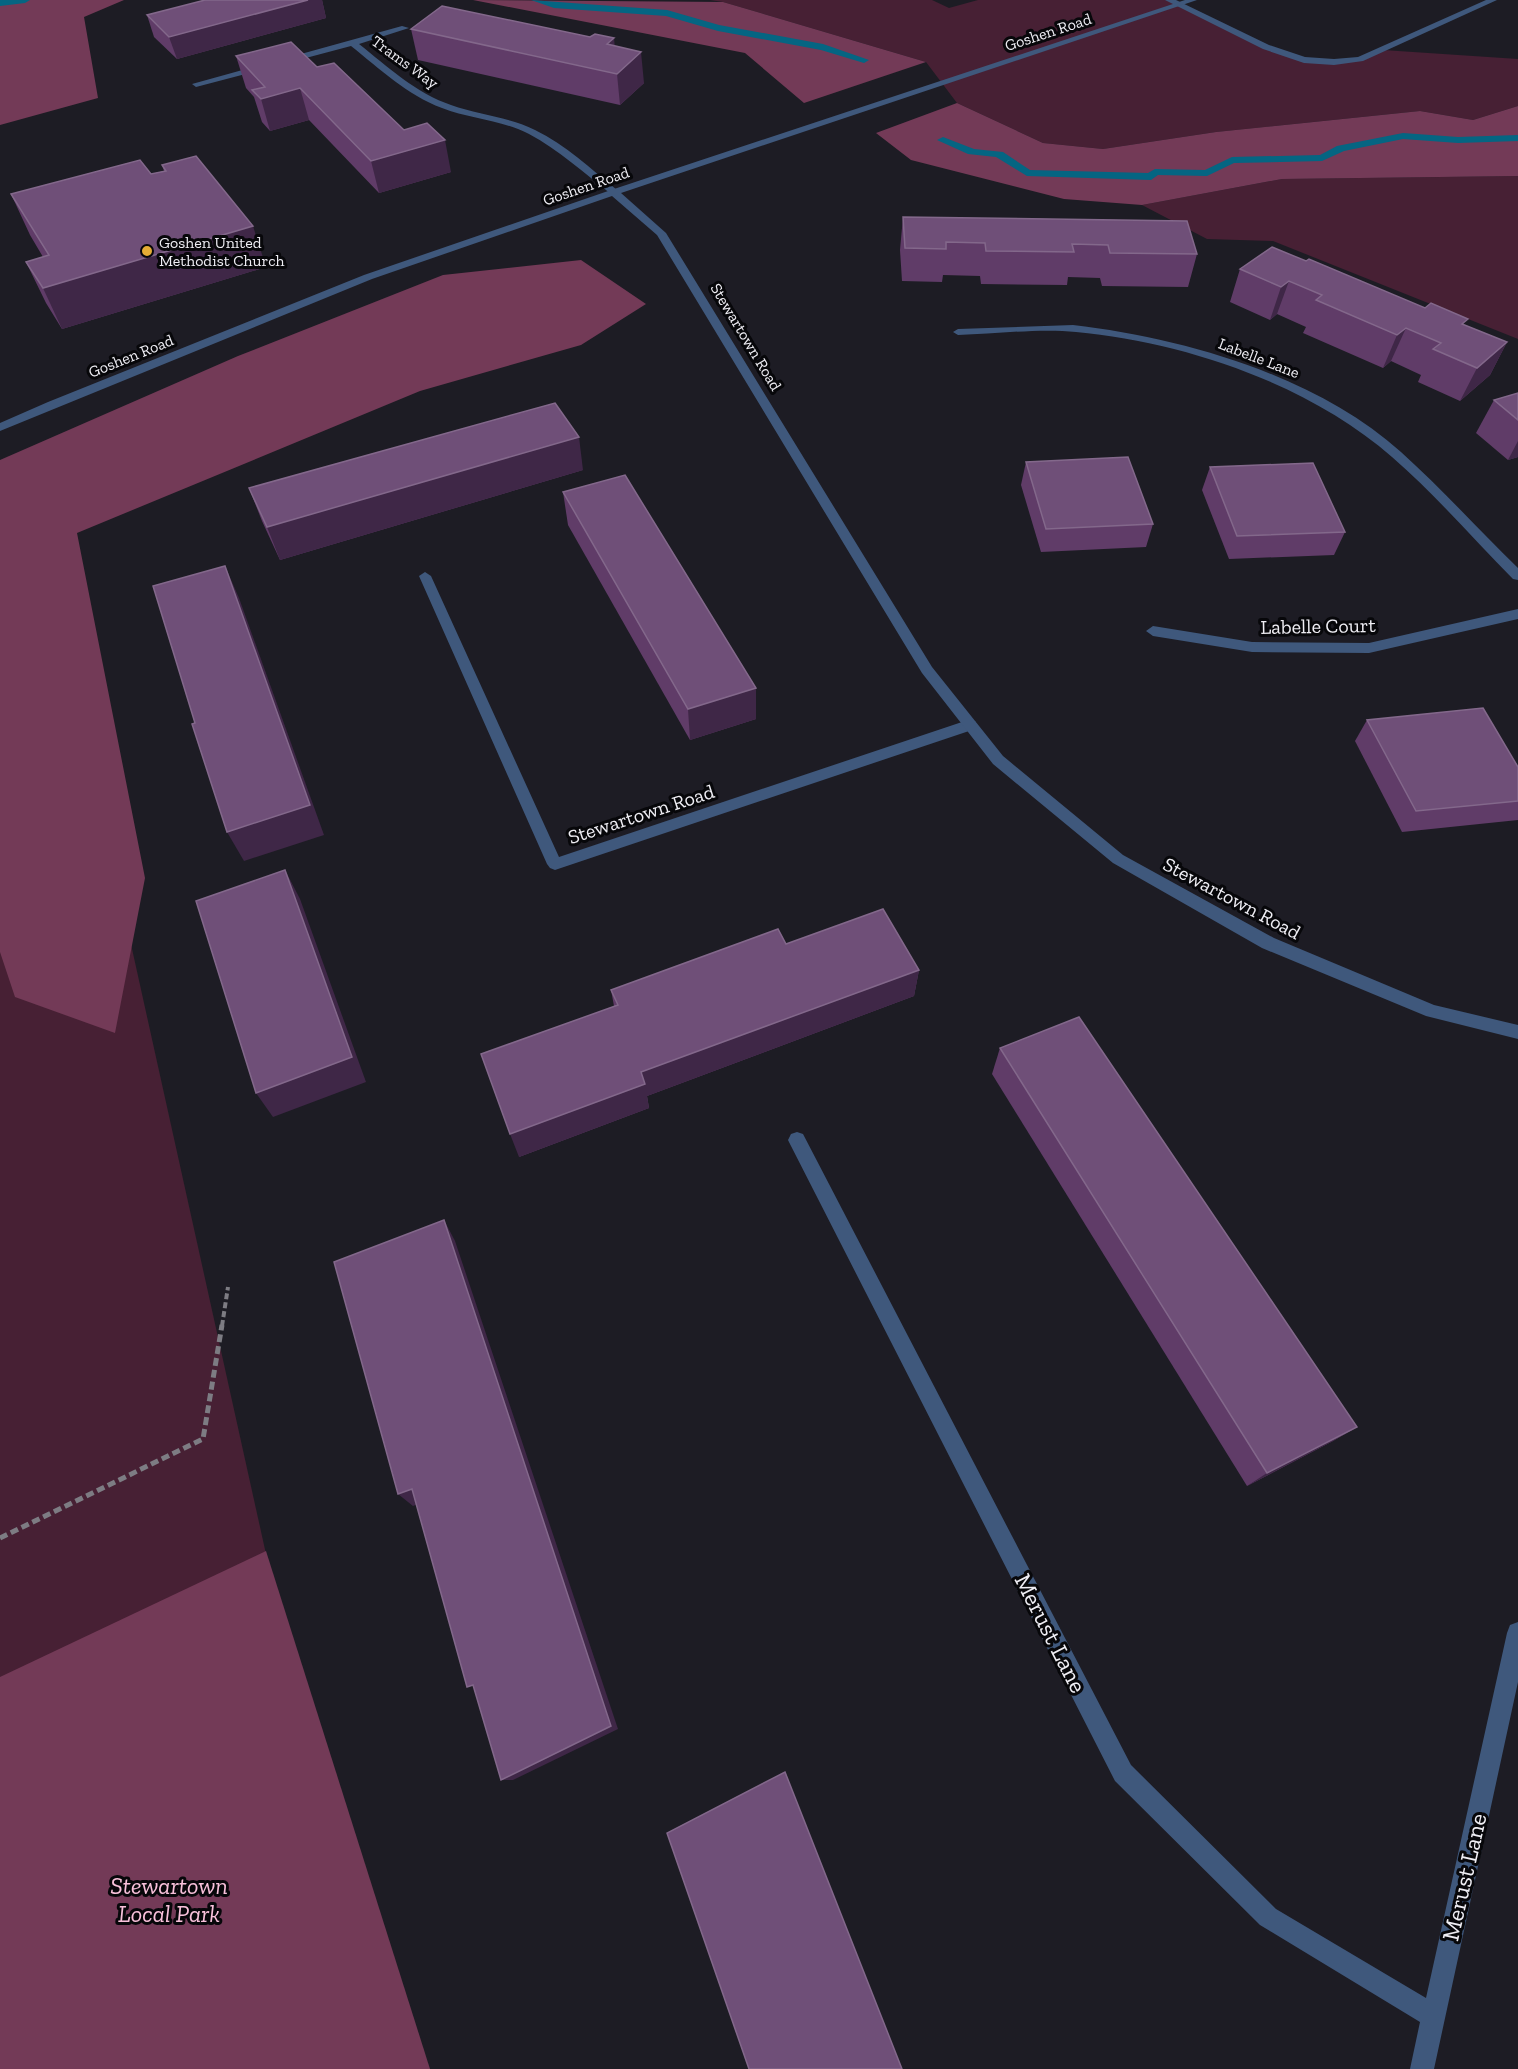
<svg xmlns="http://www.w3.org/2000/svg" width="1518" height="2069" viewBox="0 0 1518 2069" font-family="'Zilla Slab',serif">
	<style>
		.green { fill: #472034 }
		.forest { fill: #733a57 }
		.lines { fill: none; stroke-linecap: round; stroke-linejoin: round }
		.stream { fill: #056582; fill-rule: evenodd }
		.path-far1 { stroke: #7d7c83; stroke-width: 4; stroke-dasharray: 6 3; stroke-linecap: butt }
		.path { stroke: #7d7c83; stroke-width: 5; stroke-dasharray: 8 4; stroke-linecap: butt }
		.minor { fill: #3f587c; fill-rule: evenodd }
		.tertiary { fill: #3f587c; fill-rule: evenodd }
		.wall { fill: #603c68 }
		.shaded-wall { fill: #3f2747 }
		.building { fill: #6f4f78; stroke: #83688b; stroke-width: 1.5 }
		.poi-dot { fill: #e5ad35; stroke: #07070a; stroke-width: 2 }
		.labels { text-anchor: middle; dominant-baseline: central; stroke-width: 6; stroke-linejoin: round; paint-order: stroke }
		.far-street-label { font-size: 16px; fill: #efeef4; stroke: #07070a }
		.far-poi-label { font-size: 16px; fill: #efeef4; stroke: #07070a; text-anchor: start }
		.street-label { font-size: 20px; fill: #efeef4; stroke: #07070a }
		.near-street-label { font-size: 24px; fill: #efeef4; stroke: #07070a }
		.near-park-label { font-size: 24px; font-style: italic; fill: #f9c1db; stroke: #07070a }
	</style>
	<rect width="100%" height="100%" fill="#1d1c24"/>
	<g class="green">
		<polygon points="710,0 932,0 949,8 978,0 1170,0 1266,47 1304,60 1360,59 1383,50 1518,59 1518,106 1473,120 1420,111 1216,132 1103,149 1043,143 957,103 926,62 723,2"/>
		<polygon points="1518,176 1518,339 1273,241 1207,239 1142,205 1282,179"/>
		<polygon points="24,461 380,2069 0,2069 0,470"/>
	</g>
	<g class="forest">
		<polygon points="0,0 124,0 84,17 98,98 0,125"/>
		<polygon points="473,0 723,2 926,62 804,103 745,53"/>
		<polygon points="957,103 1043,143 1103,149 1216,132 1420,111 1473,120 1518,106 1518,176 1282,179 1142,205 1064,199 911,160 876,133"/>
		<polygon points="581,260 646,304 581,345 420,391 77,533 145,878 115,1033 15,997 0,952 0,460 238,356 443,275"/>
		<polygon points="266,1551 430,2069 0,2069 0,1677"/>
	</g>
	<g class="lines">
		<g class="stream">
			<polygon points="0,0 30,0 25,3 0,6"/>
			<polygon points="531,0 667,10 719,25 823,44 869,60 864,63 821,50 718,31 666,16 554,8"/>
			<polygon points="1403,133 1458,137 1518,135 1518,141 1458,143 1403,139 1344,151 1322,161 1234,163 1207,176 1158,175 1151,180 1027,176 996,157 968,154 937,140 943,137 974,149 1003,152 1030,170 1148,173 1155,169 1205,170 1232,157 1320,155 1337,146"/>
		</g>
		<polyline class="path-far1" points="222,1326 228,1287"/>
		<polyline class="path" points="0,1538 203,1439 222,1325"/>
		<g class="minor">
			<polygon points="1165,0 1176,0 1269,45 1305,57 1334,59 1358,57 1486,0 1497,0 1363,61 1334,65 1304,63 1263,49"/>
			<path d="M402,26L409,28L359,44C388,67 416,93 451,105C479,115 509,117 535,130C566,145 591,169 617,190V194H611C584,173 559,150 529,134C502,120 470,119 442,108C407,95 380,69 351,46L196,87L192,84Z"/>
			<path d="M1073,325C1185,338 1316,376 1401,452C1442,489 1479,530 1518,568V580L1513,579C1473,539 1435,494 1392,457C1309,384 1184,342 1076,332C1040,328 995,334 958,335L953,332L958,329Z"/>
			<polygon points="425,572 431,576 559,857 965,721 975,721 977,725 975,729 555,870 550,868 547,864 419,576"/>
			<polygon points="1518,609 1518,619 1369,653 1252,652 1153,636 1146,631 1153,626 1252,642 1369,643"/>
			<polygon points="797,1132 803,1134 1131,1765 1276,1909 1426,1998 1507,1633 1510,1625 1518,1622 1518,1682 1434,2069 1410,2069 1420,2022 1260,1925 1115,1781 791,1146 788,1140 791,1134"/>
		</g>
		<polygon class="tertiary" points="1185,0 1197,0 621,193 666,233 932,667 1003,756 1123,855 1274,938 1434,1005 1518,1025 1518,1039 1426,1016 1262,948 1113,863 993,764 922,673 657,235 612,196 372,279 0,431 0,423 48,402 364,275 611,190"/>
	</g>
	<g class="wall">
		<polygon points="308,0 322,0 326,18 177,59 154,37 147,15"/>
		<polygon points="411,29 615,46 644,83 620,105 418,60"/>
		<polygon points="236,56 317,67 404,130 451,172 379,193 309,120 270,131 262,122 254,97 246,88"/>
		<polygon points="162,165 266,267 62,329 46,303 26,262 43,257 30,235 11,194 151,174 164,171"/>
		<polygon points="903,217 1197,254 1188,287 1102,286 1100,278 1068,277 1067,285 981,284 980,276 943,275 942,282 902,281 900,250"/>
		<polygon points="1240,269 1465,325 1507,342 1490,375 1460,401 1418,382 1421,375 1391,361 1383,368 1303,333 1306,327 1277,314 1270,320 1230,302"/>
		<polygon points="1518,393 1518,457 1508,460 1476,433 1494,400"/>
		<polygon points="1026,462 1153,524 1146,547 1041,552 1021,485"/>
		<polygon points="1210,467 1345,532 1334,555 1229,559 1202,490"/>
		<polygon points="583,470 280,560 262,521 249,488"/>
		<polygon points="563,492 756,688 756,719 690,740 568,525"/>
		<polygon points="1367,720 1518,767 1518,820 1402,832 1355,741"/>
		<polygon points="786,944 919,970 914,996 647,1096 649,1108 519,1157 614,1006 611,990"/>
		<polygon points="1000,1048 1357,1427 1333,1441 1247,1486 992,1074"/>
	</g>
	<g class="shaded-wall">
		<polygon points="308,0 322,0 326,18 177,59 169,37"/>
		<polygon points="614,38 617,69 607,44"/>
		<polygon points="641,52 644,83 620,105 617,74"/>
		<polygon points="300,88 309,120 270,131 261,99"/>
		<polygon points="445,140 451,172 379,193 371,161"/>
		<polygon points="253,226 266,267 62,329 43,288"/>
		<polygon points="1289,281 1277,314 1270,320 1281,287"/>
		<polygon points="1406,328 1391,361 1383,368 1397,335"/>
		<polygon points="1507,342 1490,375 1460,401 1477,368"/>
		<polygon points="579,437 583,470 280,560 267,527"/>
		<polygon points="1518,441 1518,457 1508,460"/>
		<polygon points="225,566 239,598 324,835 244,861 227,832"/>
		<polygon points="756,688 756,719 690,740 688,709"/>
		<polygon points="285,870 300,899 366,1082 273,1117 256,1093"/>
		<polygon points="919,970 914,996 647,1096 649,1108 519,1157 510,1134 641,1072"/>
		<polygon points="444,1220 455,1241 618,1729 513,1780 501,1780"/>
		<polygon points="1357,1427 1333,1441 1247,1486 1267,1473"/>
		<polygon points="412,1489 426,1501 413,1506 398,1494"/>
	</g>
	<g class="building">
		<polygon points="205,0 308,0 169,37 147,15"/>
		<polygon points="442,6 590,37 595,34 614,38 607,44 641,52 617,74 411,29"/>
		<polygon points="291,42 317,67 334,63 404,130 427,123 445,140 371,161 300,88 261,99 252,90 265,87 236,56"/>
		<polygon points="196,156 253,226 43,288 26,262 49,255 11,194 140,160 151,174 166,171 162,165"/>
		<polygon points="903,217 1187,221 1197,254 1110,253 1108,245 1072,244 1074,252 986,251 985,243 946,242 946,249 905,248"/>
		<polygon points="1272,247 1306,261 1309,259 1425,308 1431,303 1468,319 1462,324 1507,342 1477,368 1433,349 1441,343 1406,328 1397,335 1316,300 1322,295 1289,281 1281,287 1240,269"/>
		<polygon points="1518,393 1518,420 1494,400"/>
		<polygon points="555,403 579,437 267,527 249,488"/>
		<polygon points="1128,457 1153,524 1046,529 1026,462"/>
		<polygon points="1313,463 1345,532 1237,536 1210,467"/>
		<polygon points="625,475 756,688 688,709 563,492"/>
		<polygon points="225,566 310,805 227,832 192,724 195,723 153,586"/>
		<polygon points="1483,708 1518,767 1518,801 1416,811 1367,720"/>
		<polygon points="285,870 352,1057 256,1093 196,901"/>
		<polygon points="883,909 919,970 641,1072 645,1084 510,1134 481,1054 618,1005 611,990 778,929 786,944"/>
		<polygon points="1079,1017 1357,1427 1267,1473 1000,1048"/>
		<polygon points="444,1220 611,1726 501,1780 473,1685 467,1687 412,1489 398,1494 334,1262"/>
		<polygon points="785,1772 902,2069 749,2069 667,1833"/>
	</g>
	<circle class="poi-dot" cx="147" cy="251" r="6"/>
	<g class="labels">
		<g class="far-street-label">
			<text transform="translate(1048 32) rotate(-18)">Goshen Road</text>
			<text transform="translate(405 62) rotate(36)">Trams Way</text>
			<text transform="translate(586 186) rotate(-19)">Goshen Road</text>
			<text transform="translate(746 337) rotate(59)">Stewartown Road</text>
			<text transform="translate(131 356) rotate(-22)">Goshen Road</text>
			<text transform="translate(1259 358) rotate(21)">Labelle Lane</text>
		</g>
		<g class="far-poi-label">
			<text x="159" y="242">Goshen United<tspan x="159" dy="18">Methodist Church</tspan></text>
		</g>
		<g class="street-label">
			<text transform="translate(1318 626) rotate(-1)">Labelle Court</text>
			<text transform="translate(641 814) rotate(-18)">Stewartown Road</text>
			<text transform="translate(1232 898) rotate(28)">Stewartown Road</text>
		</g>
		<g class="near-street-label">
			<text transform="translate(1051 1633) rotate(63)">Merust Lane</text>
			<text transform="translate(1464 1877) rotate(-77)">Merust Lane</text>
		</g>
		<g class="near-park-label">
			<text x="169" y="1885">Stewartown<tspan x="169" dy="28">Local Park</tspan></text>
		</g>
	</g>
</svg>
